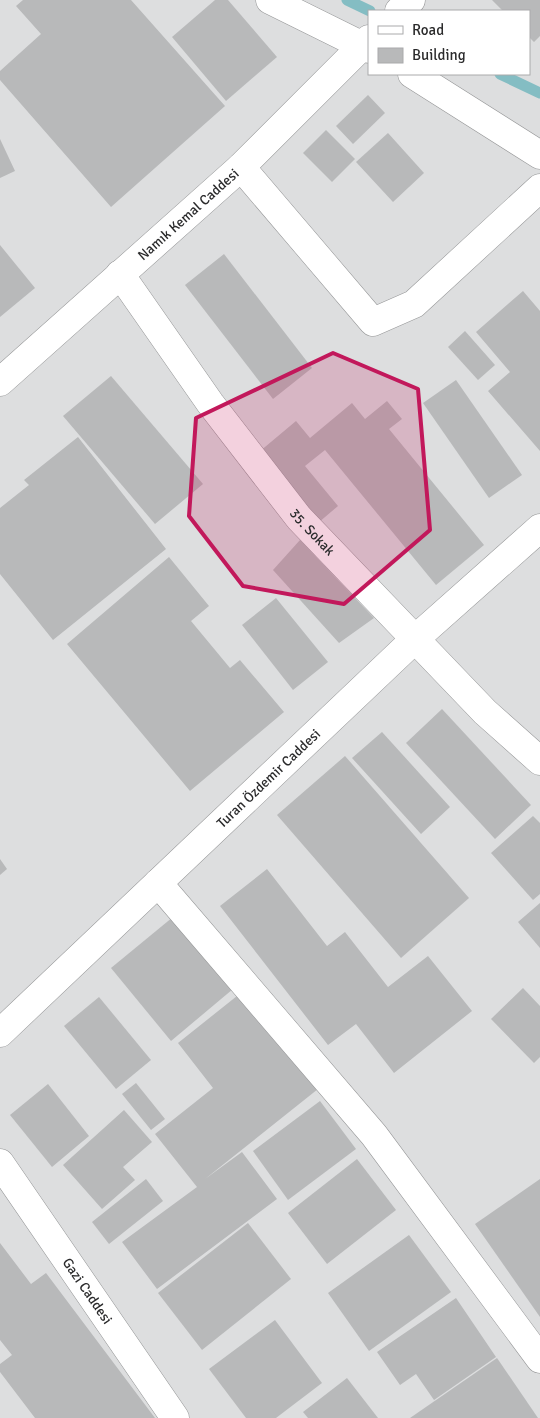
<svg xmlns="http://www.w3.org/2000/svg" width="540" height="1418" viewBox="0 0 540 1418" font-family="Signika,sans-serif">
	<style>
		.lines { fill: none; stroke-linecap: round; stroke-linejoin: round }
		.stream { stroke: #84bdc3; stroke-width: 11 }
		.building { fill: #b8b9ba }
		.street-casing { stroke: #959697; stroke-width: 29 }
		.secondary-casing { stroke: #959697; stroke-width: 29 }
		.street { stroke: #fff; stroke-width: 28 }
		.secondary { stroke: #fff; stroke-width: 28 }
		.marked { fill: #c2185b; fill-opacity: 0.2; stroke: #c2185b; stroke-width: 4; stroke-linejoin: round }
		.labels { text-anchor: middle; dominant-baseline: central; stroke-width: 4.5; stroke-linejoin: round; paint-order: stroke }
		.street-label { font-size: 14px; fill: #2b2b2c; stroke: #fff }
	</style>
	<rect width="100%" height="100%" fill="#dddedf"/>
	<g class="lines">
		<g class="stream">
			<polyline points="347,0 370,11"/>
			<polyline points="500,74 540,93"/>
		</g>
	</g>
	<g class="building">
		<polygon points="23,0 131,0 225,106 111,207 0,80 0,71 41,34 16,6"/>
		<polygon points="215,0 228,0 277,57 226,101 172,37"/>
		<polygon points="492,0 540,0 540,36 534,42 529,37 529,11 503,11"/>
		<polygon points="368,95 385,113 353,144 336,126"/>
		<polygon points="326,130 355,159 332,182 303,153"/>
		<polygon points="388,133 424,173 393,202 356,162"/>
		<polygon points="0,139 15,171 0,178"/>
		<polygon points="0,245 35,288 0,317"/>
		<polygon points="224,254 312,368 273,399 185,285"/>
		<polygon points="523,291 540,311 540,451 488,391 510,372 476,332"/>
		<polygon points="465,331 495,365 478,380 448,347"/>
		<polygon points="111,376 203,484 155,524 63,416"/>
		<polygon points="456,380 522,475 489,498 423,403"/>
		<polygon points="387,401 402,419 389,429 484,545 436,585 325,450 305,466 338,506 318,523 259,452 296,421 310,438 352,403 365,419"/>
		<polygon points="78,437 166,549 53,640 0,574 0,508 29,485 24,480"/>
		<polygon points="300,540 374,618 339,643 273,570"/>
		<polygon points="169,557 209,606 191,621 230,668 240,660 284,712 190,791 67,644"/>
		<polygon points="276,598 328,662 293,690 242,625"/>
		<polygon points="442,709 531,805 495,839 406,743"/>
		<polygon points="382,732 450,807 421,834 352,758"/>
		<polygon points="345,756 469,898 401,958 277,815"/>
		<polygon points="533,816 540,823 540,894 533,900 491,853"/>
		<polygon points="0,859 7,869 0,875"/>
		<polygon points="267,869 327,946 345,932 388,987 428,956 472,1011 394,1073 356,1024 328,1045 220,906"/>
		<polygon points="540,903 540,948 518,922"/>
		<polygon points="173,917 233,989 171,1041 111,968"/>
		<polygon points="523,988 540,1006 540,1057 534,1063 491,1019"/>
		<polygon points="242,992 318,1089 205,1179 242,1152 277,1199 157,1289 122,1242 197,1187 155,1134 213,1088 178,1043"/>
		<polygon points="99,997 151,1060 116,1089 64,1026"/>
		<polygon points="136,1083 165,1119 151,1130 122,1094"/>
		<polygon points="48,1084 89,1136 52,1167 10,1115"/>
		<polygon points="320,1101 356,1149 288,1200 253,1151"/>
		<polygon points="124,1110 152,1142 123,1167 135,1180 102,1209 63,1165"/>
		<polygon points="357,1159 396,1210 327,1264 288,1213"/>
		<polygon points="146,1179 163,1201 109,1244 92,1222"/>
		<polygon points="540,1179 540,1317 475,1224"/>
		<polygon points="248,1223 291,1279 202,1350 158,1293"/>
		<polygon points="409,1235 451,1292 369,1351 328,1293"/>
		<polygon points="0,1243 31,1284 46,1273 155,1418 35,1418 0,1372 0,1364 12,1355 0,1340"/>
		<polygon points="456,1298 496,1357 434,1400 416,1374 400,1385 377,1352"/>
		<polygon points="275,1320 322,1383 276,1418 246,1418 209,1369"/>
		<polygon points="497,1358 538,1418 410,1418"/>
		<polygon points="347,1378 378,1418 308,1418 303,1412"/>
	</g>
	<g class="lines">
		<defs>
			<g id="street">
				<polyline points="270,0 369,49"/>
				<polyline points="399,11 411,0"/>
				<polyline points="412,74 540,155"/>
				<polyline points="241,167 373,322 414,304 540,188"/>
				<path id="s1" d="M120,274L210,403L299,518L485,712L540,761"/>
				<polyline points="158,883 374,1135 540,1359"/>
			</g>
			<g id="secondary">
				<path id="s2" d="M0,382L241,167L369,39"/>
				<path id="s3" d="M0,1033L415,639L540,528"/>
				<path id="s4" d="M0,1163L175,1418"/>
			</g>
		</defs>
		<use href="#street" class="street-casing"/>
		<use href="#secondary" class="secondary-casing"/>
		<use href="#street" class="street"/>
		<use href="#secondary" class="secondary"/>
	</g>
	<path class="marked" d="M333,353L418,389L430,530L344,604L243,586L189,516L196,418Z"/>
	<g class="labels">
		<g class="street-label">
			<text stroke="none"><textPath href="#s2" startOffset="252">Namık Kemal Caddesi</textPath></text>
			<text stroke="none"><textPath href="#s1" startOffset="322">35. Sokak</textPath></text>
			<text stroke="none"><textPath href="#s3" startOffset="370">Turan Özdemir Caddesi</textPath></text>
			<text stroke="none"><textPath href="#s4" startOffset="155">Gazi Caddesi</textPath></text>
		</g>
	</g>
	<rect x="368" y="10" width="162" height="65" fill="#ffffff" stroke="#aaaaab"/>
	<rect x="378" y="26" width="25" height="8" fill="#ffffff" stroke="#aaaaab"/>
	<text x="412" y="35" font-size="15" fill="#2b2b2c">Road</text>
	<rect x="378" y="48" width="25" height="15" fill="#b8b9ba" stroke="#aaaaab"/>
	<text x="412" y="60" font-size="15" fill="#2b2b2c">Building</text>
</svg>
